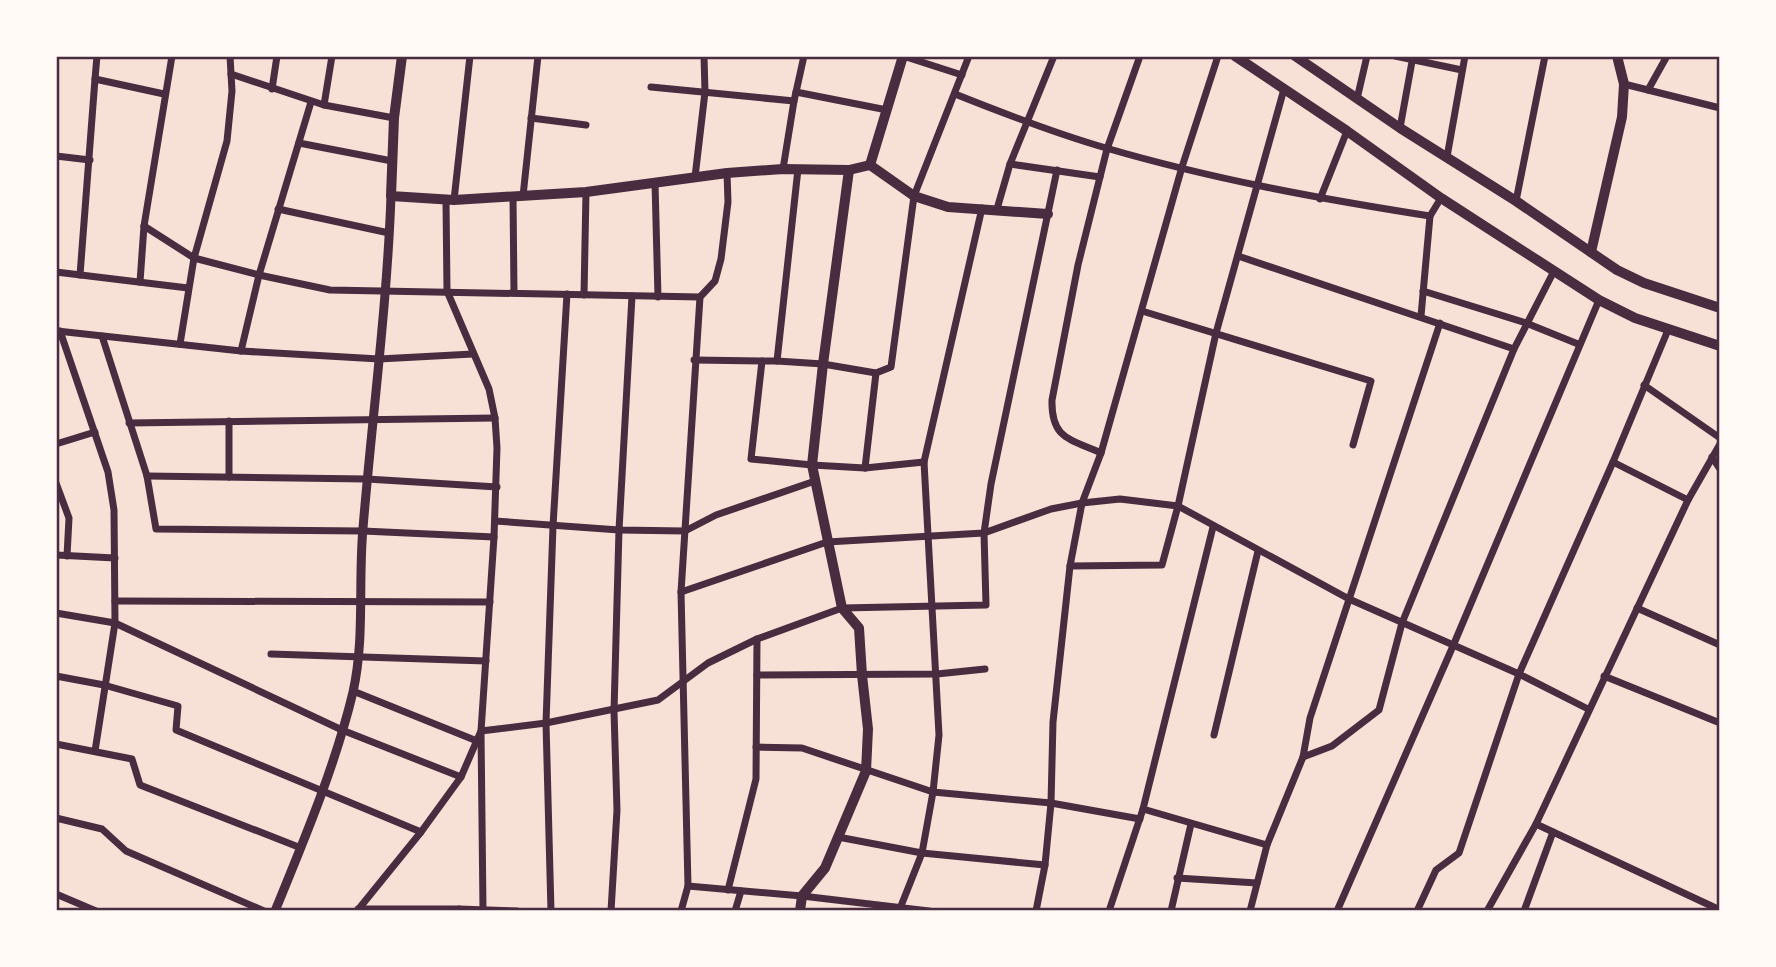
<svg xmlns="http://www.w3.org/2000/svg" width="1776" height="967" viewBox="0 0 1776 967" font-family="Poppins,sans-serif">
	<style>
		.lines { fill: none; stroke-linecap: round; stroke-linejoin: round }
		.minor { stroke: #4a2c40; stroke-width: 7 }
		.tertiary { stroke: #4a2c40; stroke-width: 9 }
		.secondary { stroke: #4a2c40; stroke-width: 10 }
		.primary { stroke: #4a2c40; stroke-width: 10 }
		.neatline { fill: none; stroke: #4a2c40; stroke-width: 2.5 }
	</style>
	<rect width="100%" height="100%" fill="#f7e1d7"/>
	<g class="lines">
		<g class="minor">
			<polyline points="903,56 962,75"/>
			<polyline points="1395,56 1462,70"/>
			<polyline points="231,74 324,105 394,118"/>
			<polyline points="95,79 97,56"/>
			<polyline points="1624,84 1720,108"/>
			<polyline points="651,87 794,101"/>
			<polyline points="272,89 277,56"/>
			<polyline points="1648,90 1667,56"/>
			<polyline points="796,92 887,110"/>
			<path d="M955,94C1005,114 1054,133 1106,148C1212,179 1321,199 1430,216L1441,198"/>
			<polyline points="1357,99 1367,56"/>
			<polyline points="324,105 332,56"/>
			<polyline points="531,118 586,125"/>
			<polyline points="1400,128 1413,56"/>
			<polyline points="299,143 392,161"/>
			<polyline points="56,156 90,160"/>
			<polyline points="1447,157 1465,56"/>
			<polyline points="1010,164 1100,177"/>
			<polyline points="783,169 794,101 804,56"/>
			<polyline points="798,169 777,361 762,361 751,459 812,465 865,468 924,462"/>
			<polyline points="695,177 705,92 704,56"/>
			<polyline points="655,183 658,297"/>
			<polyline points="513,196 514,293"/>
			<polyline points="523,196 538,56"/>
			<polyline points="1320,199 1347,131"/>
			<polyline points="446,200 447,291 489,389 495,418 497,448 494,537 481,731 483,909"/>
			<polyline points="454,200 470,56"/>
			<polyline points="1516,201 1545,56"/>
			<polyline points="278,209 389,233"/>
			<polyline points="997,209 1010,164 1054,56"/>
			<polyline points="144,226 194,258 259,275 330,290 700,297"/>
			<polyline points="1238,256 1514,349"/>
			<polyline points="56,272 188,288"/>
			<polyline points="80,275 95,79 164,94"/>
			<polyline points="140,282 144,226 172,56"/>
			<polyline points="1423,291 1526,323 1578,344"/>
			<polyline points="584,295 586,192"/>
			<polyline points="1142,311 1371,381 1353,445"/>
			<polyline points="1421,316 1430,216"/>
			<polyline points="57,331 241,351 379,359 473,354"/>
			<polyline points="60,331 108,472 114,510 115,623 95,751"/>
			<polyline points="102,336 147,476 156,529 363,531 494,537"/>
			<polyline points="180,344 194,258 227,141 232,91 230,56"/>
			<polyline points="241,351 259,275 311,102"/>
			<polyline points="694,360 762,361"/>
			<polyline points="777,361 823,364 876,373"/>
			<polyline points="1644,385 1720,438"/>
			<polyline points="129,423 495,418"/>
			<polyline points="56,444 95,432"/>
			<path d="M1101,453C1070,439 1051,439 1052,400L1078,265L1107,149L1140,56"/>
			<polyline points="1712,457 1720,469"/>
			<polyline points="1613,462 1688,500"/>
			<polyline points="865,468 876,373 891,367 914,196 969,56"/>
			<polyline points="147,476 367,479 497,487"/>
			<polyline points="229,477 229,421"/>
			<polyline points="56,483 69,518 67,556"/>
			<polyline points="495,521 619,530 685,531 716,515 815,481"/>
			<polyline points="56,555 115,558"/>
			<polyline points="1070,566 1162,565 1178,506 1216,333 1284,89"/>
			<polyline points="681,592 827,542 984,533 1051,509 1082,503 1120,499 1178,506 1349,599 1519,674 1588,709"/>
			<polyline points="115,601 490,602"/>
			<polyline points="1637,608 1720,645"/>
			<polyline points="56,613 115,623 342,730 461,777"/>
			<polyline points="271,654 486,661"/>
			<polyline points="757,675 937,674 985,669"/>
			<polyline points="56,676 104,685 178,706 176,730 421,832"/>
			<polyline points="1604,676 1720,723"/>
			<polyline points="353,691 477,741"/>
			<polyline points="1214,735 1258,551"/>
			<polyline points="56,744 132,759 140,785 301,848"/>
			<polyline points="756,747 802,748 933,792 1051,803 1140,819"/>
			<polyline points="1303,757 1332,746 1379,710 1402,623 1514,349 1554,271"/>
			<polyline points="1143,809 1267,845"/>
			<polyline points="56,818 102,829 126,851 264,911"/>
			<polyline points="1536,824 1720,910"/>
			<polyline points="838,837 922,853 1045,865"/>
			<polyline points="1177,878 1257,883"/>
			<polyline points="688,886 802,896 929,911"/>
			<polyline points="728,890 756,779 757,639"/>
			<polyline points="56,894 96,911"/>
			<polyline points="358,909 459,909"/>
			<polyline points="357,911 421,832 461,777 481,731 546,723 658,700 708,663 757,639 842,608 986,605 984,533 991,484 1057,170"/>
			<polyline points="459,911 459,909 517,911"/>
			<polyline points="551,911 546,723 553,526 567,294"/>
			<polyline points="611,911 617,810 614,711 619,530 632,296"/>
			<polyline points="681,911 688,886 681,592 700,297 715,281 721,259 728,202 727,173"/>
			<polyline points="735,911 741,891"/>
			<polyline points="899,911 922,853 933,792 939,735 924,462 982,208"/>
			<polyline points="1036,911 1045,865 1051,803 1053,722 1070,566 1082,503 1101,453 1182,167 1218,56"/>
			<polyline points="1109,911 1143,809 1213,527"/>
			<polyline points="1171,911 1191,824"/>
			<polyline points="1250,911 1267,845 1303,757 1310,718 1440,323"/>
			<polyline points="1337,911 1453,646 1599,300"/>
			<polyline points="1417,911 1436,870 1459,853 1519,674 1613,462 1668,330"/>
			<polyline points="1487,911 1536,824 1688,500 1720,444"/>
			<polyline points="1524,911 1553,832"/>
		</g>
		<path class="tertiary" d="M275,911C304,840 335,767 353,692C365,639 358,582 363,528C372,418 387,307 391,196"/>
		<g class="secondary">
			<polyline points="402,56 394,118 391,196 454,200 586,192 727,173 783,169 849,170 870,165 914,196 948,207 1048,214"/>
			<polyline points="870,165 903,56"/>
			<polyline points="1591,252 1622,117 1624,84 1617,56"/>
			<polyline points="800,911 802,896 825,868 866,771 868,729 862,675 859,628 842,608 812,465 823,364 849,170"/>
		</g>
		<g class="primary">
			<polyline points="1235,56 1347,131 1441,198 1599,300 1635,318 1720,346"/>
			<polyline points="1295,56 1400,128 1516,201 1617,270 1644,283 1720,308"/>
		</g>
	</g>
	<rect width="1776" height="967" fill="none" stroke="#fffaf5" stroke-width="116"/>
	<rect x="58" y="58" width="1660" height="851" class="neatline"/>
</svg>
